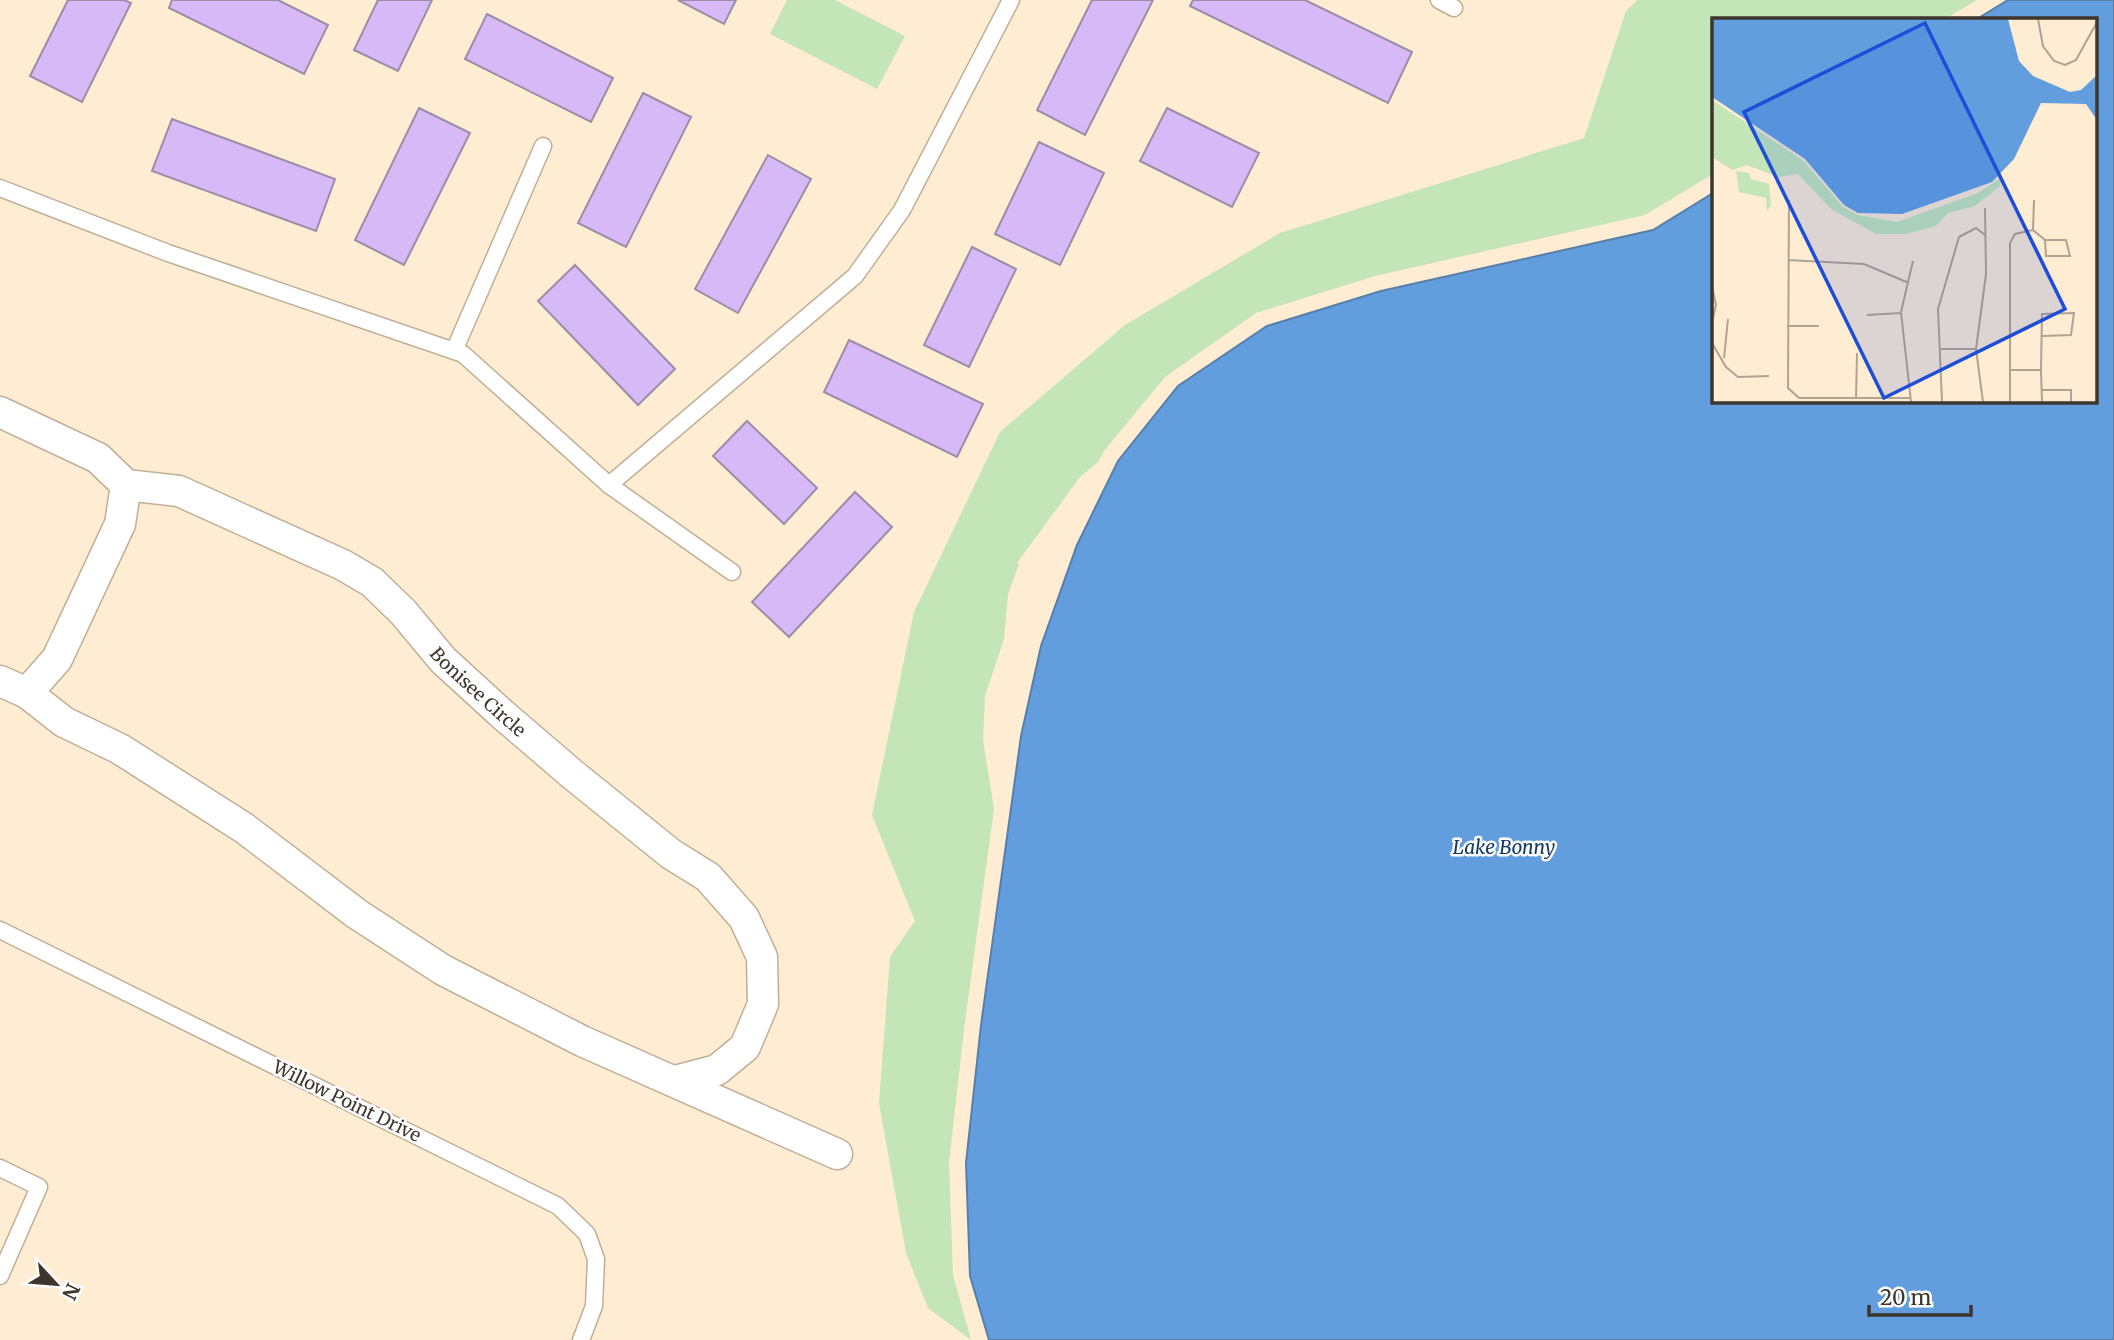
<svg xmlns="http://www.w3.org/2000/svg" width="2114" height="1340" viewBox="0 0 2114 1340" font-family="Merriweather,serif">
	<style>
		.green { fill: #c4e5b8 }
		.water { fill: #629ede; stroke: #577fa9; stroke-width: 2 }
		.building { fill: #d7b9f7; stroke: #998ea6; stroke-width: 2 }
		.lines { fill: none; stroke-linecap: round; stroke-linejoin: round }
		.lane-casing { stroke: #c0af98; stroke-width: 19 }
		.street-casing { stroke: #c0af98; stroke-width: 33 }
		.lane { stroke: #fff; stroke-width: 16 }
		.street { stroke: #fff; stroke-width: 30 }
		.labels { text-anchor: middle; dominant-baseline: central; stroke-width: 5; stroke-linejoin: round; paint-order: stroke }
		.street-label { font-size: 18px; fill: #3e362d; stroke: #fff }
		.water-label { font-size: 19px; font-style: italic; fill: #0e3a64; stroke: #fff }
		.inset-road { fill: none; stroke: #b1a391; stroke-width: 2 }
		.view { fill: #1d4ed8; fill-opacity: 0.15; stroke: #1d4ed8; stroke-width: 3.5 }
		.inset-edge { fill: none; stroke: #3e362d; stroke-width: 3.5 }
	</style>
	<rect width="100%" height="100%" fill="#feecd3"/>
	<g class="green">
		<polygon points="787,0 835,0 905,36 877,89 770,34"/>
		<polygon points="1637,0 1977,0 1945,19 1713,19 1713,174 1645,215 1375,276 1256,313 1165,377 1104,451 1098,462 1080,477 1017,563 1019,564 1008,594 1004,639 985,696 983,740 994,809 965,1021 949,1162 953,1275 971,1340 928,1308 906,1253 879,1103 890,957 915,921 872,815 914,612 1000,432 1125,325 1280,233 1584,138 1626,11"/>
	</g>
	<polygon class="water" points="2008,0 2114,0 2114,1340 989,1340 970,1276 966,1163 981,1025 1021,736 1041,646 1077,545 1118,461 1178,386 1267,326 1381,291 1653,230 1713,193 1713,401 2095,401 2095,19 1977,19"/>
	<g class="building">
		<polygon points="68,0 124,0 131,3 82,102 30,76"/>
		<polygon points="172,0 278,0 328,25 304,74 169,8"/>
		<polygon points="378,0 432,0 398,71 354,50"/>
		<polygon points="678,0 736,0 724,24"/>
		<polygon points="1092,0 1153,0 1085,135 1037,110"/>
		<polygon points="1193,0 1305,0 1412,52 1388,103 1190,6"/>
		<polygon points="487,14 613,78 591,122 465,59"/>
		<polygon points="643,93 691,117 626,247 578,223"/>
		<polygon points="419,108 470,133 404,265 355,240"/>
		<polygon points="1167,108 1259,153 1232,207 1140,161"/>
		<polygon points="172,119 335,179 316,231 152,171"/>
		<polygon points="1039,142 1104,173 1060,265 995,234"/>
		<polygon points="768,155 811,179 738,313 695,289"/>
		<polygon points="972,247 1016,269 969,367 924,345"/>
		<polygon points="575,265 675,369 638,405 538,301"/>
		<polygon points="849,340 983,404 957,457 824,392"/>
		<polygon points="747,421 817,488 784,524 713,456"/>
		<polygon points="855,492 892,527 789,637 752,602"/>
	</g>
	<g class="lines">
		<defs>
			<g id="lane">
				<polyline points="1439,0 1454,8"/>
				<polyline points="0,188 168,253 463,354 609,485 732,572"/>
				<polyline points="454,351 543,146"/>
				<polyline points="609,485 855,276 902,210 1011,0"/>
				<polyline points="0,930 558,1206 587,1234 596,1259 594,1306 581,1340"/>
				<polyline points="0,1168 39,1187 0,1276"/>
			</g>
			<g id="street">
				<path id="s1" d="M0,412L98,458L126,485L179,491L343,565L372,582L403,612L443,660L502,714L572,774L671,854L708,877L744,918L762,957L763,1004L745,1047L717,1070L675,1081"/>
				<polyline points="0,681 27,693 64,722 120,749 244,828 357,914 443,970 582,1041 837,1154"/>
				<polyline points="27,693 57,659 120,524 126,485"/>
			</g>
		</defs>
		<use href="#lane" class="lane-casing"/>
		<use href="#street" class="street-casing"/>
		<use href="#lane" class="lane"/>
		<use href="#street" class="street"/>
	</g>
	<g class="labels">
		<g class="street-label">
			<text stroke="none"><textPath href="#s1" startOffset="567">Bonisee Circle</textPath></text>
			<text transform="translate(347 1101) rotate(26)">Willow Point Drive</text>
		</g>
		<g class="water-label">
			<text x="1504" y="847">Lake Bonny</text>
		</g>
	</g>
	<g transform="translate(1712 18)">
		<rect width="385" height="385" fill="#feecd3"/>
		<path d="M0,82L92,143L131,189L146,197L185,204L266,175L289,160L288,168L263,188L236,195L224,208L194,216H164L119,191L86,156L66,159L35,147L20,152L0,139ZM24,153L37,155L39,161L57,166L59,187L55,193L54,180L27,174Z" fill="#c4e5b8"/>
		<path d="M0,1H296L307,43L321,58L358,74L369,72L385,57V102L374,86L329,85L302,141L280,164L190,196L146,195L132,187L93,141L0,79Z" fill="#629ede"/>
		<path class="inset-road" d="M326,1L331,28L342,43L353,47L364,42L385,4M0,137V238M77,182L76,370L87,380H198M322,182L321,212L333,222L334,238H358L354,222H333M76,242L152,246L197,265M0,269L4,287L0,304M155,297L189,295M75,308H107M330,318L359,317L362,295L330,296L329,352L330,384M0,325L14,349L26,359L57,358M229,331H264M12,340L16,301M298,352H329M330,372H359V384M144,380L145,335M199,384L189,294L201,243M230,384L226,291L247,219L264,210L273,217M271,384L264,331L274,256L273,190M298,384V225L303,216L321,212"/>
		<path class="view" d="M213,5L353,291L172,380L32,94Z"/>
		<rect width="385" height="385" class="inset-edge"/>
	</g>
	<g transform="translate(56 1284) rotate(116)" stroke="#ffffff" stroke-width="5" paint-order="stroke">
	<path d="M0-5L12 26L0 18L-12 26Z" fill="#3e362d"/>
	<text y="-10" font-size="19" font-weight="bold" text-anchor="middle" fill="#3e362d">N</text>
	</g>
	<path d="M1869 1305v10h102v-10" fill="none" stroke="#3e362d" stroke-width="3.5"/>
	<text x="1880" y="1305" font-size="21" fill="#3e362d" stroke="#ffffff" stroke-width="5" paint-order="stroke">20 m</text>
</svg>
